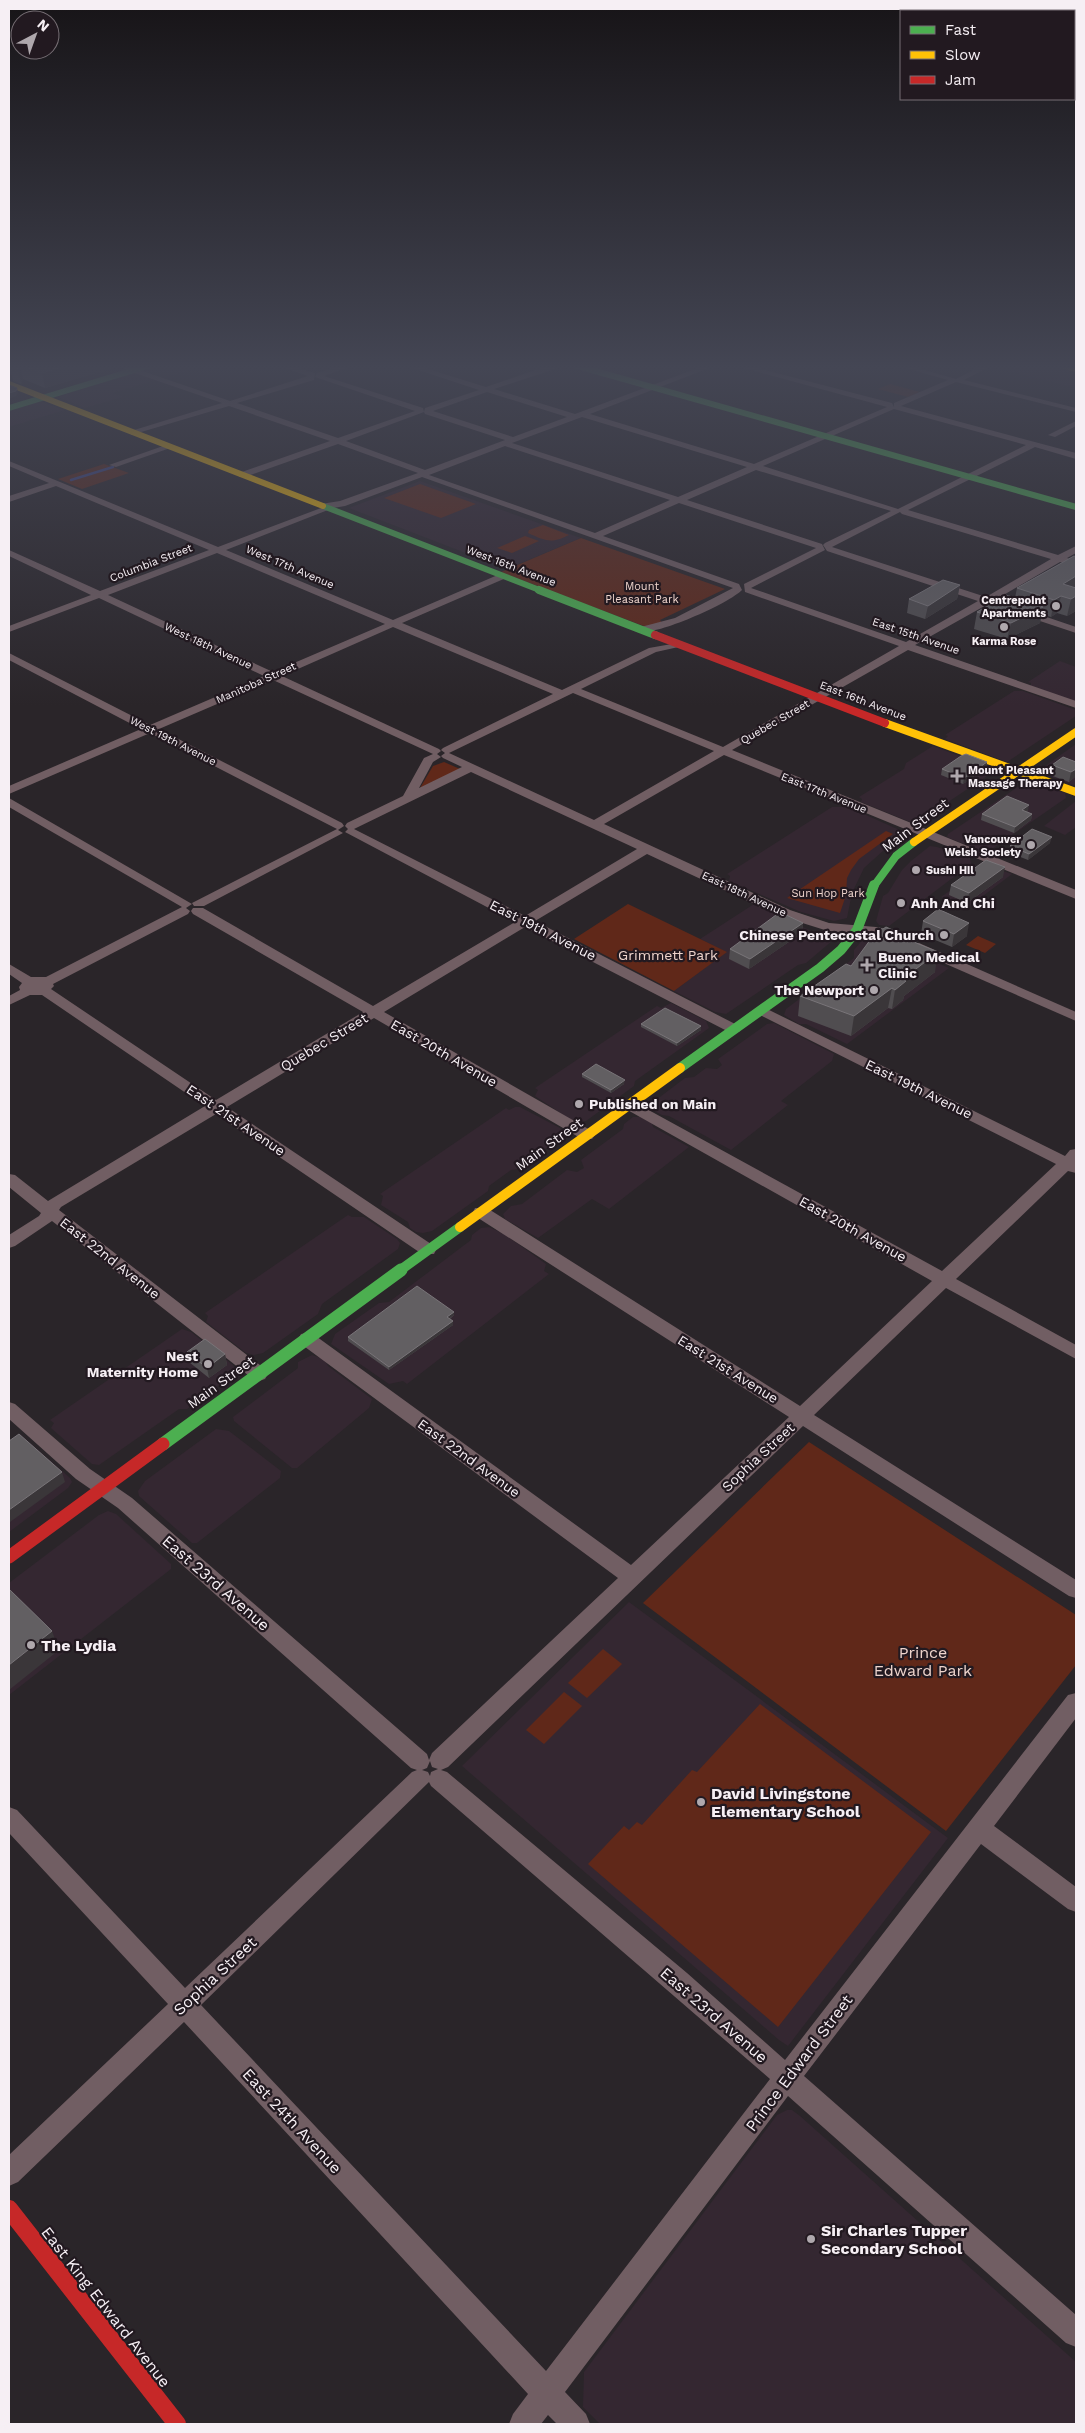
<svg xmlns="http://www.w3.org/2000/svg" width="1085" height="2433" viewBox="0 0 1085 2433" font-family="'Work Sans',sans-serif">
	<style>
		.built { fill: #342731 }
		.green { fill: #602819 }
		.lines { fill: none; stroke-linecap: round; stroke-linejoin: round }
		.stream { stroke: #3e488f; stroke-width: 2.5 }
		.street { fill: #715e63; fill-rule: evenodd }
		.fast-far3 { stroke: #4caf50; stroke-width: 6 }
		.fast-far2 { stroke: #4caf50; stroke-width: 8 }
		.fast-far1 { stroke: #4caf50; stroke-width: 10 }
		.fast { stroke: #4caf50; stroke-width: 13 }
		.slow-far2 { stroke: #ffc107; stroke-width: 6 }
		.slow-far1 { stroke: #ffc107; stroke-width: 8 }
		.slow { stroke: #ffc107; stroke-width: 10 }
		.jam-far2 { stroke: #c62828; stroke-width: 8 }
		.jam-far1 { stroke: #c62828; stroke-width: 13 }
		.jam { stroke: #c62828; stroke-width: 18 }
		.wall { fill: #504d50 }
		.shaded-wall { fill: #3a3639 }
		.building { fill: #625f62; stroke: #797579 }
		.poi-dot { fill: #afa8ad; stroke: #221920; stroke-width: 2 }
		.labels { text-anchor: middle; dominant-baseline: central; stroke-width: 4.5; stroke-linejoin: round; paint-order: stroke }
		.far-street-label { font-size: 11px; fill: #f6eff4; stroke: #221920 }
		.far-park-label { font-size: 11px; fill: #eed4cc; stroke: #221920 }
		.far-poi-label { font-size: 11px; font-weight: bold; fill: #f6eff4; stroke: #221920; text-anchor: end }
		.street-label { font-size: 14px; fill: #f6eff4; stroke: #221920 }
		.poi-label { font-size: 14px; font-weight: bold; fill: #f6eff4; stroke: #221920; text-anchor: start }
		.park-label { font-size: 14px; fill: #eed4cc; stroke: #221920 }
		.near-street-label { font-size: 16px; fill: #f6eff4; stroke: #221920 }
		.near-poi-label { font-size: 16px; font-weight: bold; fill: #f6eff4; stroke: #221920; text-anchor: start }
		.near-park-label { font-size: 16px; fill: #eed4cc; stroke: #221920 }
	</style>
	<rect width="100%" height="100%" fill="#2a2529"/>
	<g class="built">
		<polygon points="158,365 207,365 164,378 143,371"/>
		<polygon points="996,365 1047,365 1076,372 1076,388 992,367"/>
		<polygon points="130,374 139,374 156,380 113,393 123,397 85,408 58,397"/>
		<polygon points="41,402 65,410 9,427 9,410"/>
		<polygon points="420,481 581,538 507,569 349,508"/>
		<polygon points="1060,661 1076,667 1076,702 1031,686 1031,683 1028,682"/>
		<polygon points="1014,691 1023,691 1076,710 1076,716 1007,762 945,739 948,736 945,735"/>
		<polygon points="1076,744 1076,786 1041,773 1041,769"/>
		<polygon points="933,746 989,767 993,772 915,824 861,802 862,799 859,797 904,769 906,763"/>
		<polygon points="1025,782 1065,793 1066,798 989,851 982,852 947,837 948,834"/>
		<polygon points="1076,801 1076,827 1065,835 1044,826"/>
		<polygon points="832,807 848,807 904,832 864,868 852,893 847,918 834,921 801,912 729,881 730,876 727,874"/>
		<polygon points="930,846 937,847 970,858 971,864 889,926 879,925 876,921 883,896 888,893 902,870 911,861"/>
		<polygon points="984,867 991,867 1012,874 967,908 941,897"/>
		<polygon points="754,904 774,913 775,915 771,919 785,919 816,933 825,933 831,936 832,941 806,963 798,965 726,1014 715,1012 674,991 726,952 700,939"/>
		<polygon points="872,934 949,968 847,1044 806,1024 799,1024 784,1015 786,1009 854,958 854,950 865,937"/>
		<polygon points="671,1003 706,1021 709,1028 635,1081 634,1086 586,1121 578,1122 571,1120 535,1096 538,1090 535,1088 657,1006 661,1008"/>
		<polygon points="774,1023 834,1054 832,1061 781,1101 788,1105 731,1150 669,1116 662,1115 652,1110 652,1103 685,1078 694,1077 706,1068 717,1069 722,1065 718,1059 767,1024"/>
		<polygon points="515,1107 520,1107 560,1128 564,1135 518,1169 511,1170 489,1186 488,1191 432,1231 423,1233 416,1232 410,1228 408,1222 381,1205 383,1196 380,1194 506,1108 509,1110"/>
		<polygon points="633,1117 640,1117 652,1123 653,1127 689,1147 609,1209 592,1199 538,1238 505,1219 503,1214 511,1206 522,1204 567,1170 577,1172 584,1168 581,1160 623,1129 624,1124"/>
		<polygon points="348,1215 352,1217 364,1217 397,1239 400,1243 398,1249 322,1304 318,1314 263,1353 254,1355 246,1353 206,1322 208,1316 205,1313"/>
		<polygon points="489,1227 504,1234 546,1264 544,1271 549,1274 407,1384 403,1381 389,1384 331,1344 335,1334 379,1303 389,1302 471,1240 472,1235 481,1228"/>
		<polygon points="182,1329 191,1332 233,1365 235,1368 234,1374 187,1409 179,1409 99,1465 92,1464 51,1428 54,1423 50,1420"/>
		<polygon points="312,1355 324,1359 328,1366 372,1399 369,1408 297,1468 292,1468 234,1421 233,1417 298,1368 298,1362"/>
		<polygon points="216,1429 229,1431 281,1471 280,1478 197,1543 192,1543 139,1496 138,1491 145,1481"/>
		<polygon points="20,1434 70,1478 72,1482 68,1488 9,1532 9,1441"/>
		<polygon points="108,1511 116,1514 171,1564 171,1569 9,1695 9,1583 99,1515"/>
		<polygon points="629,1602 948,1838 788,2046 779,2040 462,1766"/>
		<polygon points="787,2110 792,2110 800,2116 1076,2362 1076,2424 600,2424 583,2407 584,2372 777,2115"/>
	</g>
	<g class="green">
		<polygon points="890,384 920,392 908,397 878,389"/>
		<polygon points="104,464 129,473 82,489 58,479"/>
		<polygon points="420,484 476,504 441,518 384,498"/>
		<path d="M543,525L569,535C551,544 546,541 528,533L529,530Z"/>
		<polygon points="525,536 539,541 512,553 497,548"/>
		<polygon points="581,538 725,589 660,620 662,623 649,628 501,572"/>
		<polygon points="444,762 460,769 420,788 433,766"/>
		<polygon points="886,831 893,834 859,859 851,870 847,878 846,895 840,913 787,898"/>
		<polygon points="628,904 727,952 674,991 574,939"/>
		<polygon points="978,936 996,944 985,953 966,945"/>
		<polygon points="809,1442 1076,1615 1076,1665 946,1831 643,1603"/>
		<polygon points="603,1649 622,1664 587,1698 568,1683"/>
		<polygon points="564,1692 582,1706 544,1744 526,1730"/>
		<polygon points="760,1704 931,1832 778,2027 588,1864 624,1826 629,1830 637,1822 642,1825 692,1770 697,1772"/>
	</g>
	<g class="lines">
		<polyline class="stream" points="71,480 113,467"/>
		<g class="street">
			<path d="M125,365L230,401L308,376L276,365H288L315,373L314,380L237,403L338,438L415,411L315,377L317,373L344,365H355L324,376L423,408L424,412L425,408L479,390L403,365H415L486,387L550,365H567L494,389L575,414L706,365H717L590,414L754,464L887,407L733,365H746L892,403L894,407V403L948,380L894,365H907L956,379L983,365H993L964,380L1076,408V412L956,382L901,406L1076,453V459L1035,447L908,510L1058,555L1076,546V553L1067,558L1076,561V567L1060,562L995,600L997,602L996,604H988L915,645L1076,701V708L908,650L732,750L1076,890V899L724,755L604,824L790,910L829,923L876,927L902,934L904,937L902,940L897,941L875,935L828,931L780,916L647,854L535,921L739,1026L741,1029L739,1032H729L525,927L384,1012L592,1131L595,1135L592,1139H582L374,1018L227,1107L434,1246L436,1250L434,1254H422L216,1114L61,1207L59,1210L265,1369L268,1374L265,1379L259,1381L253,1379L52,1221L15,1246L9,1248V1235L39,1216L41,1213L9,1187V1174L15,1175L48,1201L205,1106L42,995H30L9,1005V996L20,990L19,987L22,983L9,974V964L31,977H46L182,907L9,807V798L192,904L186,908L190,911L188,914L53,984L54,986L51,989L216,1100L363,1012L193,914L191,911L193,908H203L373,1006L515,922L345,832L348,829L345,826L347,823L403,796L424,758L433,754L273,680L159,729L342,823L344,826L338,830L343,833L204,906H194L192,903L337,829L150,733L9,794V786L141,729L9,660V653L150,725L264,676L99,598L9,632V626L91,595L9,556V550L100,591L209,550L56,486L9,502V496L49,483L9,466V461L218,547L321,508V504L340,501L418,473L338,444L245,477H239V473L330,441L229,406L131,435V431L222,403L123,369ZM487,392L567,417L513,437L433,411ZM894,409L1026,445L898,509L763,466ZM424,412L425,414L505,440L425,470L346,441ZM582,417L747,467L678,497L512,443ZM505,446L670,500L595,533L429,475ZM756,470L891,511L825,543L823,545L827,551L978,601L906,642L751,588L825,550L822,544L687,500ZM422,477L733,588L675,618L637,628V632C656,636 728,604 742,590L739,584L603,536L679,503L816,548L744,584L745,592L899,646L723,747L581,689L656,652L683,646V642L649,648L562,690L402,623L506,578V574H500L393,620L226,550L333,508L345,506ZM900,512L902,514L1051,559L986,597L832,547ZM217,553L385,624L273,672L108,595ZM393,627L553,694L443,748L441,750L445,753L441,756L443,758L462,767L419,788L433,762L441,757L437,754L441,751L439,749L282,676ZM573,693L714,751L594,820L449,753ZM471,772L637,849L525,916L354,829Z"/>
			<polygon points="1076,421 1076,426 1055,437 1048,435"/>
			<polygon points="166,445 173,447 116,467 109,465"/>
			<polygon points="1020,608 1076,627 1076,633 1016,613 1016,609"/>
			<polygon points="919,943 1076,1012 1076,1021 914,950 912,947 914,944"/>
			<path d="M761,1006L1065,1156L1070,1150L1076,1149V1173L1068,1171L956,1279L1076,1345V1359L946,1288L814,1415L1076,1580V1598L1069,1596L803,1426L448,1767L441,1770L447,1772L687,1973L785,2060L1068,1695L1076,1693V1718L994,1826L1076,1887V1912L1068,1909L981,1844L804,2076L1076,2315V2347L1066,2343L788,2096L565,2392L586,2414L590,2424H557L548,2415L541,2424H509L513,2414L528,2394L184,2022L18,2182L9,2186V2155L168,2004L9,1833V1807L17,1810L185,1988L412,1772L417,1770L411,1768L118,1508L76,1479L9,1419V1402L15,1404L90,1469L132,1498L427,1754L429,1760L432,1753L618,1578L301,1344L298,1339L301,1334L307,1333L313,1334L631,1565L789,1417L475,1216L473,1212L475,1208H487L800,1406L932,1281L624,1108L621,1105L624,1102H634L942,1271L1056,1164L756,1013L754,1010ZM430,1761L432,1767L438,1769L431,1772L430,1776L428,1772L422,1770L427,1768ZM429,1782L431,1786L770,2079L546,2371L201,2005Z"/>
		</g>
		<g class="fast-far3">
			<polyline points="574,365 1076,507"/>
			<polyline points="9,408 151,365"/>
			<polyline points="323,506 542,591"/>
		</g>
		<g class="fast-far2">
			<polyline points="539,590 655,635"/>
			<polyline points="874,886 896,856 914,842"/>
		</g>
		<g class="fast-far1">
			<polyline points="680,1068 820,968 841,950 857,930 874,885"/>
			<polyline points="399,1271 460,1227"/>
		</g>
		<polyline class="fast" points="163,1444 401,1270"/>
		<g class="slow-far2">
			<polyline points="1062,365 1076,369"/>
			<polyline points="9,384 323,506"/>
		</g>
		<g class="slow-far1">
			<polyline points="885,723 1076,792"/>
			<polyline points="914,842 1076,732"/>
		</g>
		<polyline class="slow" points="460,1227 680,1068"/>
		<polyline class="jam-far2" points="655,635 885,723"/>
		<polyline class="jam-far1" points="9,1557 163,1444"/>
		<polyline class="jam" points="9,2209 177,2424"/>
	</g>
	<g class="wall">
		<polygon points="9,365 123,365 45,388 23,379 21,384 13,381 12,375 9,374"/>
		<polygon points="1074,556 1076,611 1067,616 1057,613 1051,617 1042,614 1040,623 1007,639 974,629 977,612 1015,598 1017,588"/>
		<polygon points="960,585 957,599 925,619 907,613 909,599"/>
		<polygon points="987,762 986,768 963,784 941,775 942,769"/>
		<polygon points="1076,762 1076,776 1069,782 1050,775 1052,765"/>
		<polygon points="1028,811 1027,812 1032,814 1031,820 1014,833 981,820 982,814"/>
		<polygon points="1050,843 1028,860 1008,852 1010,846"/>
		<polygon points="1003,877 967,903 949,895 951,885"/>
		<polygon points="923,921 967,936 952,947 921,934"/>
		<polygon points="803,923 802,933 749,969 729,959 730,949"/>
		<polygon points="904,937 935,972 904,996 903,1000 892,1009 888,1008 851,1036 798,1016 800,996 851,966"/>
		<polygon points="641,1024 701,1026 701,1030 677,1046 641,1027"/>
		<polygon points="582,1074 624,1084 611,1093 582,1077"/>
		<polygon points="454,1312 454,1315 450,1319 453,1325 389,1370 348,1341 348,1337"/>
		<polygon points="187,1352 225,1354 227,1365 209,1378 189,1362"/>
	</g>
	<g class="shaded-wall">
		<polygon points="20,365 23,379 21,384 18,369"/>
		<polygon points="69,365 123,365 45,388 42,373"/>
		<polygon points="17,388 18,393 16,396 9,399 9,393"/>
		<polygon points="1076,576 1076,590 1061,596 1057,613 1051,617 1054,600 1063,584"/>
		<polygon points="960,585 957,599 925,619 928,606"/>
		<polygon points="1076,596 1076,611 1067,616 1071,599"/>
		<polygon points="1043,607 1040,623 1007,639 1011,623"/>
		<polygon points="987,762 986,768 963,784 964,778"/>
		<polygon points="1076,769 1076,776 1069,782 1071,772"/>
		<polygon points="1029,805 1028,811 1021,816 1022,810"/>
		<polygon points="1032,814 1031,820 1014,833 1015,827"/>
		<polygon points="1052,837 1050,843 1028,860 1029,854"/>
		<polygon points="1005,867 1003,877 967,903 969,893"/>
		<polygon points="803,923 802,933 749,969 750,959"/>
		<polygon points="969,923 967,936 952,947 954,934"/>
		<polygon points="938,952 935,972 904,996 903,1000 892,1009 895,990 903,979"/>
		<polygon points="892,988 888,1008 851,1036 854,1016"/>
		<polygon points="701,1026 701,1030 677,1046 677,1043"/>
		<polygon points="625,1080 624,1084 611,1093 611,1090"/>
		<polygon points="454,1312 454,1315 447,1320 447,1317"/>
		<polygon points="453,1321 453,1325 389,1370 389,1367"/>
		<polygon points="225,1354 227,1365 209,1378 207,1368"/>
		<polygon points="62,1472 65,1482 10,1522 9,1518 9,1510"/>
		<polygon points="52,1631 59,1650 9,1690 9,1665"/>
	</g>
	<g class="building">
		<polygon points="13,365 20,365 18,369 10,366"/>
		<polygon points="21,365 69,365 42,373"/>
		<polygon points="9,385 17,388 16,391 9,393"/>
		<polygon points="1074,556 1076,557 1076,576 1063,584 1076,588 1076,596 1071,599 1061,596 1054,600 1017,588"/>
		<polygon points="943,580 960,585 928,606 909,599"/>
		<polygon points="1006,595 1043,607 1011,623 977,612"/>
		<polygon points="966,754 987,762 964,778 942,769 961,756"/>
		<polygon points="1063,757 1076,762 1076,769 1071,772 1052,765"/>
		<polygon points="1007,796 1029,805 1022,810 1032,814 1015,827 982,814"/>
		<polygon points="1032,829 1052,837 1029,854 1010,846"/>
		<polygon points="986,860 1005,867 969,893 951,885"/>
		<polygon points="938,909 969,923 954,934 923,921"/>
		<polygon points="780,912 803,923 750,959 730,949"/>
		<polygon points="886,927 904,935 902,937 938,952 903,979 906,981 895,990 892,988 854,1016 800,996 846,964 851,966 879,928 883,929"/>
		<polygon points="665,1008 701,1026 677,1043 641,1024"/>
		<polygon points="596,1064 625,1080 611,1090 582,1074"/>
		<polygon points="417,1286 454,1312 447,1317 453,1321 389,1367 348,1337"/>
		<polygon points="205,1339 225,1354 207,1368 187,1352"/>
		<polygon points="19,1434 62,1472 9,1510 9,1441"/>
		<polygon points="9,1589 52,1631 9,1665"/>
	</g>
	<linearGradient id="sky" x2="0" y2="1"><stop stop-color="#171417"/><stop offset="0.52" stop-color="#444654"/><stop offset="1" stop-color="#444654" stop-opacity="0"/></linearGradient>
	<rect width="1085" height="706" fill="url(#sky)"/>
	<g class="poi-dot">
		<circle cx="1056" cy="606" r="5"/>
		<circle cx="1004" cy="627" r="5"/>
		<path d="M954.5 768.5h5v5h5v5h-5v5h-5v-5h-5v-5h5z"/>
		<circle cx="1031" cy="845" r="5"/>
		<circle cx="916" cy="870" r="5"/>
		<circle cx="901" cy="903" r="5"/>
		<circle cx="944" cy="935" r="5"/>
		<path d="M864.5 957.5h5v5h5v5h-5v5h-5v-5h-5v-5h5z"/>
		<circle cx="874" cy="990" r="5"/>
		<circle cx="579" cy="1104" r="5"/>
		<circle cx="208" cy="1364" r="5"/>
		<circle cx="31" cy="1645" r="5"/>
		<circle cx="701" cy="1802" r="5"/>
		<circle cx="811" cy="2239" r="5"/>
	</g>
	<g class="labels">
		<g class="far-street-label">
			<text transform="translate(151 563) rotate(-21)">Columbia Street</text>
			<text transform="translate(511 566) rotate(21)">West 16th Avenue</text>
			<text transform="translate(290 567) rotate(23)">West 17th Avenue</text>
			<text transform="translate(916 636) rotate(19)">East 15th Avenue</text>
			<text transform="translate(208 646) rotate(25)">West 18th Avenue</text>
			<text transform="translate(256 683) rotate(-24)">Manitoba Street</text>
			<text transform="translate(863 701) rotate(21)">East 16th Avenue</text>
			<text transform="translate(775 722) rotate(-30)">Quebec Street</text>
			<text transform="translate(173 741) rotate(27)">West 19th Avenue</text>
			<text transform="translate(824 793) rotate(22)">East 17th Avenue</text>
			<text transform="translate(744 894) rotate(25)">East 18th Avenue</text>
		</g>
		<g class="far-park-label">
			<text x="642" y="586">Mount<tspan x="642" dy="13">Pleasant Park</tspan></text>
			<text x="828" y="893">Sun Hop Park</text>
		</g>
		<g class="far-poi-label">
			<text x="1046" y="600">Centrepoint<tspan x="1046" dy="13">Apartments</tspan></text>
			<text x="1004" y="641" text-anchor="middle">Karma Rose</text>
			<text x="968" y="770" text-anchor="start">Mount Pleasant<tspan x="968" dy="13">Massage Therapy</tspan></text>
			<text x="1021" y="839">Vancouver<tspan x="1021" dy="13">Welsh Society</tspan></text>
			<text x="926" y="870" text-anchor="start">Sushi Hil</text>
		</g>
		<g class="street-label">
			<text transform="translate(915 825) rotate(-37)">Main Street</text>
			<text transform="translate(543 930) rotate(27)">East 19th Avenue</text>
			<text transform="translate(324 1042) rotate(-31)">Quebec Street</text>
			<text transform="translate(444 1053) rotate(30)">East 20th Avenue</text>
			<text transform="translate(919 1089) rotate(26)">East 19th Avenue</text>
			<text transform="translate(236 1120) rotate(34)">East 21st Avenue</text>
			<text transform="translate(549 1144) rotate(-36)">Main Street</text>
			<text transform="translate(853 1229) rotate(29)">East 20th Avenue</text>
			<text transform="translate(110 1258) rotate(38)">East 22nd Avenue</text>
			<text transform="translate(728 1369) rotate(32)">East 21st Avenue</text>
			<text transform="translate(221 1382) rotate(-36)">Main Street</text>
			<text transform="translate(758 1457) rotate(-43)">Sophia Street</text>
			<text transform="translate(469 1458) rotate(36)">East 22nd Avenue</text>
		</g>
		<g class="poi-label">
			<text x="911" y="903">Anh And Chi</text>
			<text x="934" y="935" text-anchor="end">Chinese Pentecostal Church</text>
			<text x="878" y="957">Bueno Medical<tspan x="878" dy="16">Clinic</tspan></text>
			<text x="864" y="990" text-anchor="end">The Newport</text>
			<text x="589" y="1104">Published on Main</text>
			<text x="198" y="1356" text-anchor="end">Nest<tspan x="198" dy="16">Maternity Home</tspan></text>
		</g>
		<g class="park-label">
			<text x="668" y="955">Grimmett Park</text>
		</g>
		<g class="near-street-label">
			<text transform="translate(216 1583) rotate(41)">East 23rd Avenue</text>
			<text transform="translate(215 1976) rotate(-43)">Sophia Street</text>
			<text transform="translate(714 2015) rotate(41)">East 23rd Avenue</text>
			<text transform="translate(799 2063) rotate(-53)">Prince Edward Street</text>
			<text transform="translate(292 2121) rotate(47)">East 24th Avenue</text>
			<text transform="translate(106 2307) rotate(52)">East King Edward Avenue</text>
		</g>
		<g class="near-poi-label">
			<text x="41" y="1645">The Lydia</text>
			<text x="711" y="1793">David Livingstone<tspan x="711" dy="18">Elementary School</tspan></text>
			<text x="821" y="2230">Sir Charles Tupper<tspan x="821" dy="18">Secondary School</tspan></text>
		</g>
		<g class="near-park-label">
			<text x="923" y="1652">Prince<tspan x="923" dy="18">Edward Park</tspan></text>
		</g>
	</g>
	<rect width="1085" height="2433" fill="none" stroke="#f6eff4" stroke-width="20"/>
	<rect x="900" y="10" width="175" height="90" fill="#221920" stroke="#776f75"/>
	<rect x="910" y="26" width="25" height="8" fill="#4caf50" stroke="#776f75"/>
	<text x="945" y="35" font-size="15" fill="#f6eff4">Fast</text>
	<rect x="910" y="51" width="25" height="8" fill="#ffc107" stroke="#776f75"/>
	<text x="945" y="60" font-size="15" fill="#f6eff4">Slow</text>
	<rect x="910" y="76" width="25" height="8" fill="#c62828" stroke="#776f75"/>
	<text x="945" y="85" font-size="15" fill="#f6eff4">Jam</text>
	<g transform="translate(35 35) rotate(41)"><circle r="24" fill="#221920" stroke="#776f75"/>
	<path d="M0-4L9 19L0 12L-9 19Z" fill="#afa8ad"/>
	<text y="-8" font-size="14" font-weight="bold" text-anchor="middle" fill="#f6eff4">N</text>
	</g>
</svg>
